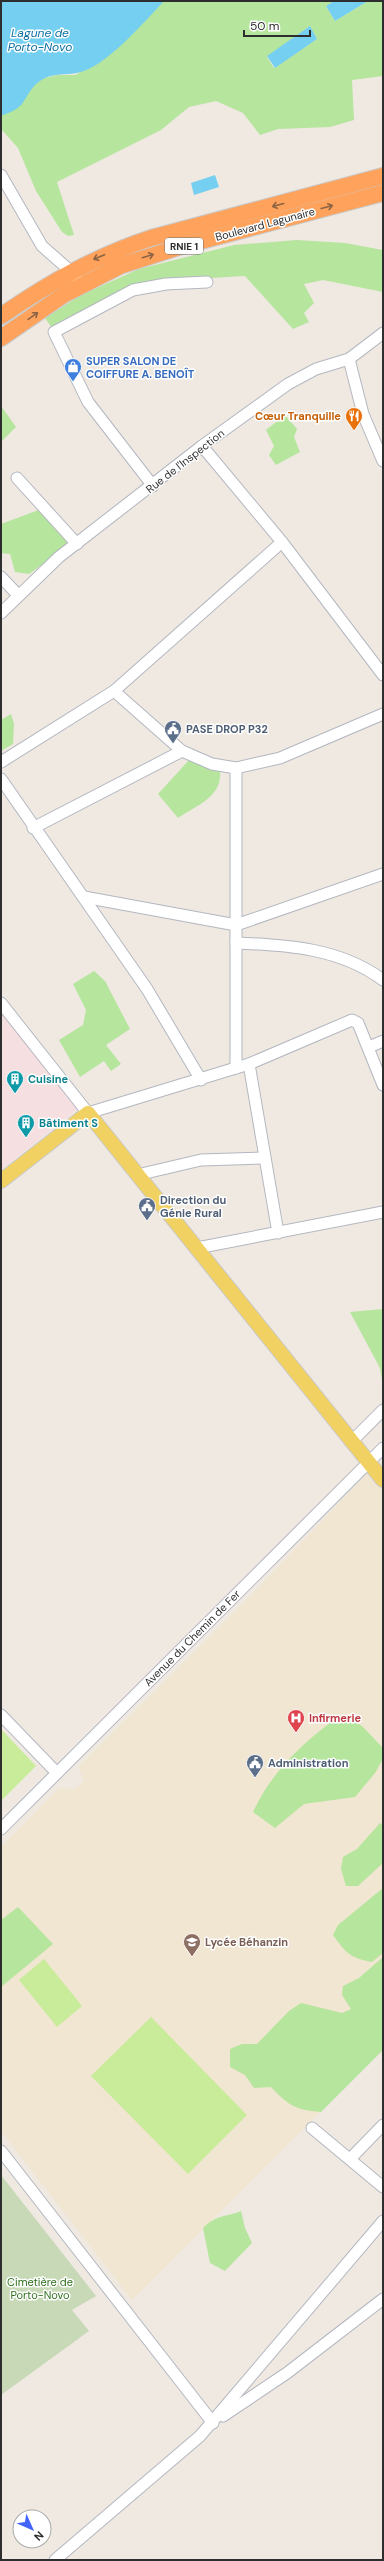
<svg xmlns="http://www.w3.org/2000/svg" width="384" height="2561" viewBox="0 0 384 2561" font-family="'DM Sans',sans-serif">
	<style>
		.education { fill: #f0e6d1 }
		.medical { fill: #f5dfe0 }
		.green { fill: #b6e59e; fill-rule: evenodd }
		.cemetery { fill: #c8d9b8 }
		.pitch { fill: #c9ec9a }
		.water { fill: #75cff0 }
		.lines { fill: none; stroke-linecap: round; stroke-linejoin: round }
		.minor-casing { stroke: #b4b7c1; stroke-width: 13 }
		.major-casing { stroke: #c9c9c9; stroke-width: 16 }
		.highway-casing { stroke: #c9c9c9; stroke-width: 18 }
		.minor { stroke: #fff; stroke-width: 11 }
		.major { stroke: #f2d163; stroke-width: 14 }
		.highway { stroke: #ffa35c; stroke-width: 16 }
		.oneway { stroke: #8c6343 }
		.labels { text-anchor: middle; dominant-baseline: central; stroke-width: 3; stroke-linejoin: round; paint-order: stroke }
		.shield { fill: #fff; stroke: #6d6d6d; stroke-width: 1 }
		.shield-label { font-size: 10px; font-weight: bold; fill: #2e2e2e }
		.street-label { font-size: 11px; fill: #2e2e2e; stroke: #fff }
		.shop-label { font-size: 11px; font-weight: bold; fill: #366cbe; stroke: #fff; text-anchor: start }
		.food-label { font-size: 11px; font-weight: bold; fill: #c56008; stroke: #fff; text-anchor: end }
		.service-label { font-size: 11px; font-weight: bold; fill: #4e5e75; stroke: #fff; text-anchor: start }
		.culture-label { font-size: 11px; font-weight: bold; fill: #0d838f; stroke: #fff; text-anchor: start }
		.health-label { font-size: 11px; font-weight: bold; fill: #be3a42; stroke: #fff; text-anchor: start }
		.education-label { font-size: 11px; font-weight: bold; fill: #785e54; stroke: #fff; text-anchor: start }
		.park-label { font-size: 11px; fill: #2c6e1b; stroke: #fff }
		.water-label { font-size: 12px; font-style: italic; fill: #0d6fa3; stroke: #fff }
	</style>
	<rect width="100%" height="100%" fill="#efe9e1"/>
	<polygon class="education" points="368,1473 383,1491 383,2050 132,2300 1,2131 1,1865 3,1862 1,1847 59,1788 75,1789 84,1780 78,1767 247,1599"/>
	<polygon class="medical" points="1,1009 80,1107 1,1170"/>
	<g class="green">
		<path d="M164,1H334L326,6L335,21L368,1H383V76L352,80L354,120L330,127L278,129L260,135L243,113L216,101L189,107L161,130L57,182L74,235L68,236L62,232L36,191L18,148L1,129V116L21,104L34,84L44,78L58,75H75L103,60ZM310,26L317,39L274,68L267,57Z"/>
		<polygon points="297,240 345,243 383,250 383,292 323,280 304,284 314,303 304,313 309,322 293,329 245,276 141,282 52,328 45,318 81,295 139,269 234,245"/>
		<polygon points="1,406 16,427 1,442"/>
		<polygon points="285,415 297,429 294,437 300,452 276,465 269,455 274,446 266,430"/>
		<polygon points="44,508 71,537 67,547 29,574 15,572 10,554 1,553 1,524"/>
		<polygon points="11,714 14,724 13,744 1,751 1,720"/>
		<path d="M190,759L220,769C223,797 199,804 178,818L158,794Z"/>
		<polygon points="94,971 105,981 130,1029 106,1045 121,1064 111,1071 104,1061 80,1077 59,1040 83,1025 86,1010 73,984"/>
		<polygon points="383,1309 383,1386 380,1368 350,1312"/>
		<path d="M341,1715L362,1726L382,1747L383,1759L375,1773L355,1797L304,1804L275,1828L253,1812C272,1771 304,1741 341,1715Z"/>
		<polygon points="380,1823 383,1825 383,1863 358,1886 346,1886 341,1869 343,1857 357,1849"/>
		<path d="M383,1888V1953L372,1962C350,1958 346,1953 333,1935L338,1925Z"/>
		<polygon points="18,1907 53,1944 1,1987 1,1920"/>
		<path d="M383,1957V2050L321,2112C295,2110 288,2105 271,2087L254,2088L245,2075L230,2067V2049L242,2044H257L289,2011L301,2003L342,2013L351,2009L342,1995L343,1986L359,1978Z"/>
		<path d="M241,2211L245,2228L252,2243L225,2271L210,2263L203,2228C218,2214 223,2218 241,2211Z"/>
	</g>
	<polygon class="cemetery" points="1,2175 96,2296 72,2310 89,2331 1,2395"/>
	<g class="pitch">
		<polygon points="1,1729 36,1766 1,1801"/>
		<polygon points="44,1959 82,2006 57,2027 19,1980"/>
		<polygon points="151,2017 247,2115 188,2174 91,2076"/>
	</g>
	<g class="water">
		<path d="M1,1H164C144,22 111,61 84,71C71,76 56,72 43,79C32,85 29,94 22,104C17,110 8,113 1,116Z"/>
		<polygon points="334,1 368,1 335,21 326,6"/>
		<polygon points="310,26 317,39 275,68 267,56"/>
		<polygon points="215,175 219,187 194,195 191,183"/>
	</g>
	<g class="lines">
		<defs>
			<g id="minor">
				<polyline points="1,175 42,246 76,276"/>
				<polyline points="349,359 363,414 383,461"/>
				<polyline points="202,446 282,542 383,675"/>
				<polyline points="17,478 77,544"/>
				<polyline points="153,486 88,402 54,332 133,290 166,284 207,282"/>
				<polyline points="1,577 18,595"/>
				<polyline points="1,613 59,557 202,446 288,384 316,369 349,359 383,333"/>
				<polyline points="114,691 182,751 212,764 236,768 280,758 383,714"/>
				<polyline points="1,762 114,691 282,542"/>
				<polyline points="1,779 147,989 201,1080"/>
				<polyline points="33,828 182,751"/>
				<polyline points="84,897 236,925 383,874"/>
				<path d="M236,943C287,945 340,948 383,980"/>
				<polyline points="1,1003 88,1113 249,1064 352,1020 358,1023 383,1085"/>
				<polyline points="369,1047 383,1041"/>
				<polyline points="249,1064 278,1233"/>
				<polyline points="236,1068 236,768"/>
				<polyline points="137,1175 201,1160 265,1158"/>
				<polyline points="197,1248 383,1212"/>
				<polyline points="352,1441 383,1410"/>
				<polyline points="1,1715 57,1773"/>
				<polyline points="1,1829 383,1448"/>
				<polyline points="312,2128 383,2187"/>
				<polyline points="1,2151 213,2423"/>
				<polyline points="350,2159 383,2125"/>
				<polyline points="223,2416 287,2373 383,2299"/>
				<polyline points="55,2560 200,2436 383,2221"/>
			</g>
			<polyline id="major" points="1,1181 88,1113 383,1480"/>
			<g id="highway">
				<path d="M1,316C49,283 96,256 151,238L383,176"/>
				<polyline points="1,338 65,294 120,266 182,246 383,193"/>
			</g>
		</defs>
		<use href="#minor" class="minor-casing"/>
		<use href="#major" class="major-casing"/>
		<use href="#highway" class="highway-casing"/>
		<use href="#minor" class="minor"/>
		<use href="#major" class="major"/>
		<use href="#highway" class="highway"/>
	</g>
	<defs><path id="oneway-shaft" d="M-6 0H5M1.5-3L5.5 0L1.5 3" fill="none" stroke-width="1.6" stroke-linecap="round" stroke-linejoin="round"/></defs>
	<g class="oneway">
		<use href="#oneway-shaft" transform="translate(278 205) rotate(165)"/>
		<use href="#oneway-shaft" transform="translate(327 207) rotate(-15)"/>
		<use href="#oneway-shaft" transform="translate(148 256) rotate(-17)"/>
		<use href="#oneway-shaft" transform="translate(99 257) rotate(157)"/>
		<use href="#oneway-shaft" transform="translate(33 316) rotate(-35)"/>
	</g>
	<defs>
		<symbol id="shop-pin" viewBox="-11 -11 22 30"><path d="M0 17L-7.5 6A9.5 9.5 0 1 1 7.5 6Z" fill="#3f7fe0" stroke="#fff"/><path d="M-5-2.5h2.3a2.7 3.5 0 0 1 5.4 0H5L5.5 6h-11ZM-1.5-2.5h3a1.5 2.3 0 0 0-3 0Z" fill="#fff"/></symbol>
		<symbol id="restaurant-pin" viewBox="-11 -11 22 30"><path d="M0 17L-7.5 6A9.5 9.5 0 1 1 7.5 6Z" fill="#e8710a" stroke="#fff"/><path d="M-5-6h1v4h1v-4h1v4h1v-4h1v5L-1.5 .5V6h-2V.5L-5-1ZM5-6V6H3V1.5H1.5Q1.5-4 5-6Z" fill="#fff"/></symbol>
		<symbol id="civic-pin" viewBox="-11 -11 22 30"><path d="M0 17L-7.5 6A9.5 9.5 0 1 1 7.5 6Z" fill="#5c6f8a" stroke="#fff"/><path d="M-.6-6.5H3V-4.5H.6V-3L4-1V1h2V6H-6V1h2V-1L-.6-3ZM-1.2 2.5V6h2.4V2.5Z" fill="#fff"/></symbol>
		<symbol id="building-pin" viewBox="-11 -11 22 30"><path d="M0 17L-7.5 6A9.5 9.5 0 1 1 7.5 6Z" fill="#0f9aa8" stroke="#fff"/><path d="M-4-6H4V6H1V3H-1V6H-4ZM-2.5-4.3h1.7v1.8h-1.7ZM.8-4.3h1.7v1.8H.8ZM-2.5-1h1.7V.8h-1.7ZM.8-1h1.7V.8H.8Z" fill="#fff"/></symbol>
		<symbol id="hospital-pin" viewBox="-11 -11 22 30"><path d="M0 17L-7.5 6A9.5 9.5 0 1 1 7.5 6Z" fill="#e0444e" stroke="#fff"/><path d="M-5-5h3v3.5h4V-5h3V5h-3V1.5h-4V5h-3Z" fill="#fff"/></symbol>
		<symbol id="school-pin" viewBox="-11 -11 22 30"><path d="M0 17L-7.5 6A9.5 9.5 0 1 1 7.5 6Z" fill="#8d6e63" stroke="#fff"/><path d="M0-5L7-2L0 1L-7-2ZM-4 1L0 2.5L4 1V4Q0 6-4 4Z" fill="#fff"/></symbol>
	</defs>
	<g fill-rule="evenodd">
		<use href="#shop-pin" x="63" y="357" width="20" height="27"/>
		<use href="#restaurant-pin" x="344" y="406" width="20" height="27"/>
		<use href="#civic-pin" x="163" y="719" width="20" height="27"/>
		<use href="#building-pin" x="5" y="1069" width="20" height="27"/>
		<use href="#building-pin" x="16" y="1113" width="20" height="27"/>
		<use href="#civic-pin" x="137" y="1196" width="20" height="27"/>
		<use href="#hospital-pin" x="286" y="1708" width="20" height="27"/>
		<use href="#civic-pin" x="245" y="1753" width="20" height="27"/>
		<use href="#school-pin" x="182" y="1932" width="20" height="27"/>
	</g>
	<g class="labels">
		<rect class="shield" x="165" y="238" width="38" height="16" rx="3"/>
		<g class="shield-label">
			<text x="184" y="246">RNIE 1</text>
		</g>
		<g class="street-label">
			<text transform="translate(265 224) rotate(-15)">Boulevard Lagunaire</text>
			<text transform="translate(185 461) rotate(-38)">Rue de l'Inspection</text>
			<text transform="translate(192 1638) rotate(-45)">Avenue du Chemin de Fer</text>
		</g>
		<g class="shop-label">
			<text x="86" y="361">SUPER SALON DE<tspan x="86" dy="13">COIFFURE A. BENOÎT</tspan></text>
		</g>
		<g class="food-label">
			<text x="341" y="416">Cœur Tranquille</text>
		</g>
		<g class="service-label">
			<text x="186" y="729">PASE DROP P32</text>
			<text x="160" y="1200">Direction du<tspan x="160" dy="13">Génie Rural</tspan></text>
			<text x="268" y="1763">Administration</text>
		</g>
		<g class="culture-label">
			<text x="28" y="1079">Cuisine</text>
			<text x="39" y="1123">Bâtiment S</text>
		</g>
		<g class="health-label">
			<text x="309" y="1718">Infirmerie</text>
		</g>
		<g class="education-label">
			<text x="205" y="1942">Lycée Béhanzin</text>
		</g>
		<g class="park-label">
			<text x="40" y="2282">Cimetière de<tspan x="40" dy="13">Porto-Novo</tspan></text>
		</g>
		<g class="water-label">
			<text x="40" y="33">Lagune de<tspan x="40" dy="14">Porto-Novo</tspan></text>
		</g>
	</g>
	<rect width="384" height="2561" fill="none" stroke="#2e2e2e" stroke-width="4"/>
	<g transform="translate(32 2529) rotate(135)"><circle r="19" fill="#ffffff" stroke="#ababab"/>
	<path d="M0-3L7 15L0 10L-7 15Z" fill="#4264fb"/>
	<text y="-6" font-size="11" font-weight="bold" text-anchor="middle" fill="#2e2e2e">N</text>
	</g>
	<path d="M244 30v6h66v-6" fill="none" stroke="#2e2e2e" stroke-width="2"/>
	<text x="250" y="30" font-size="12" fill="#2e2e2e" stroke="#ffffff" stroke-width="3" paint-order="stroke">50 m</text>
</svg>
